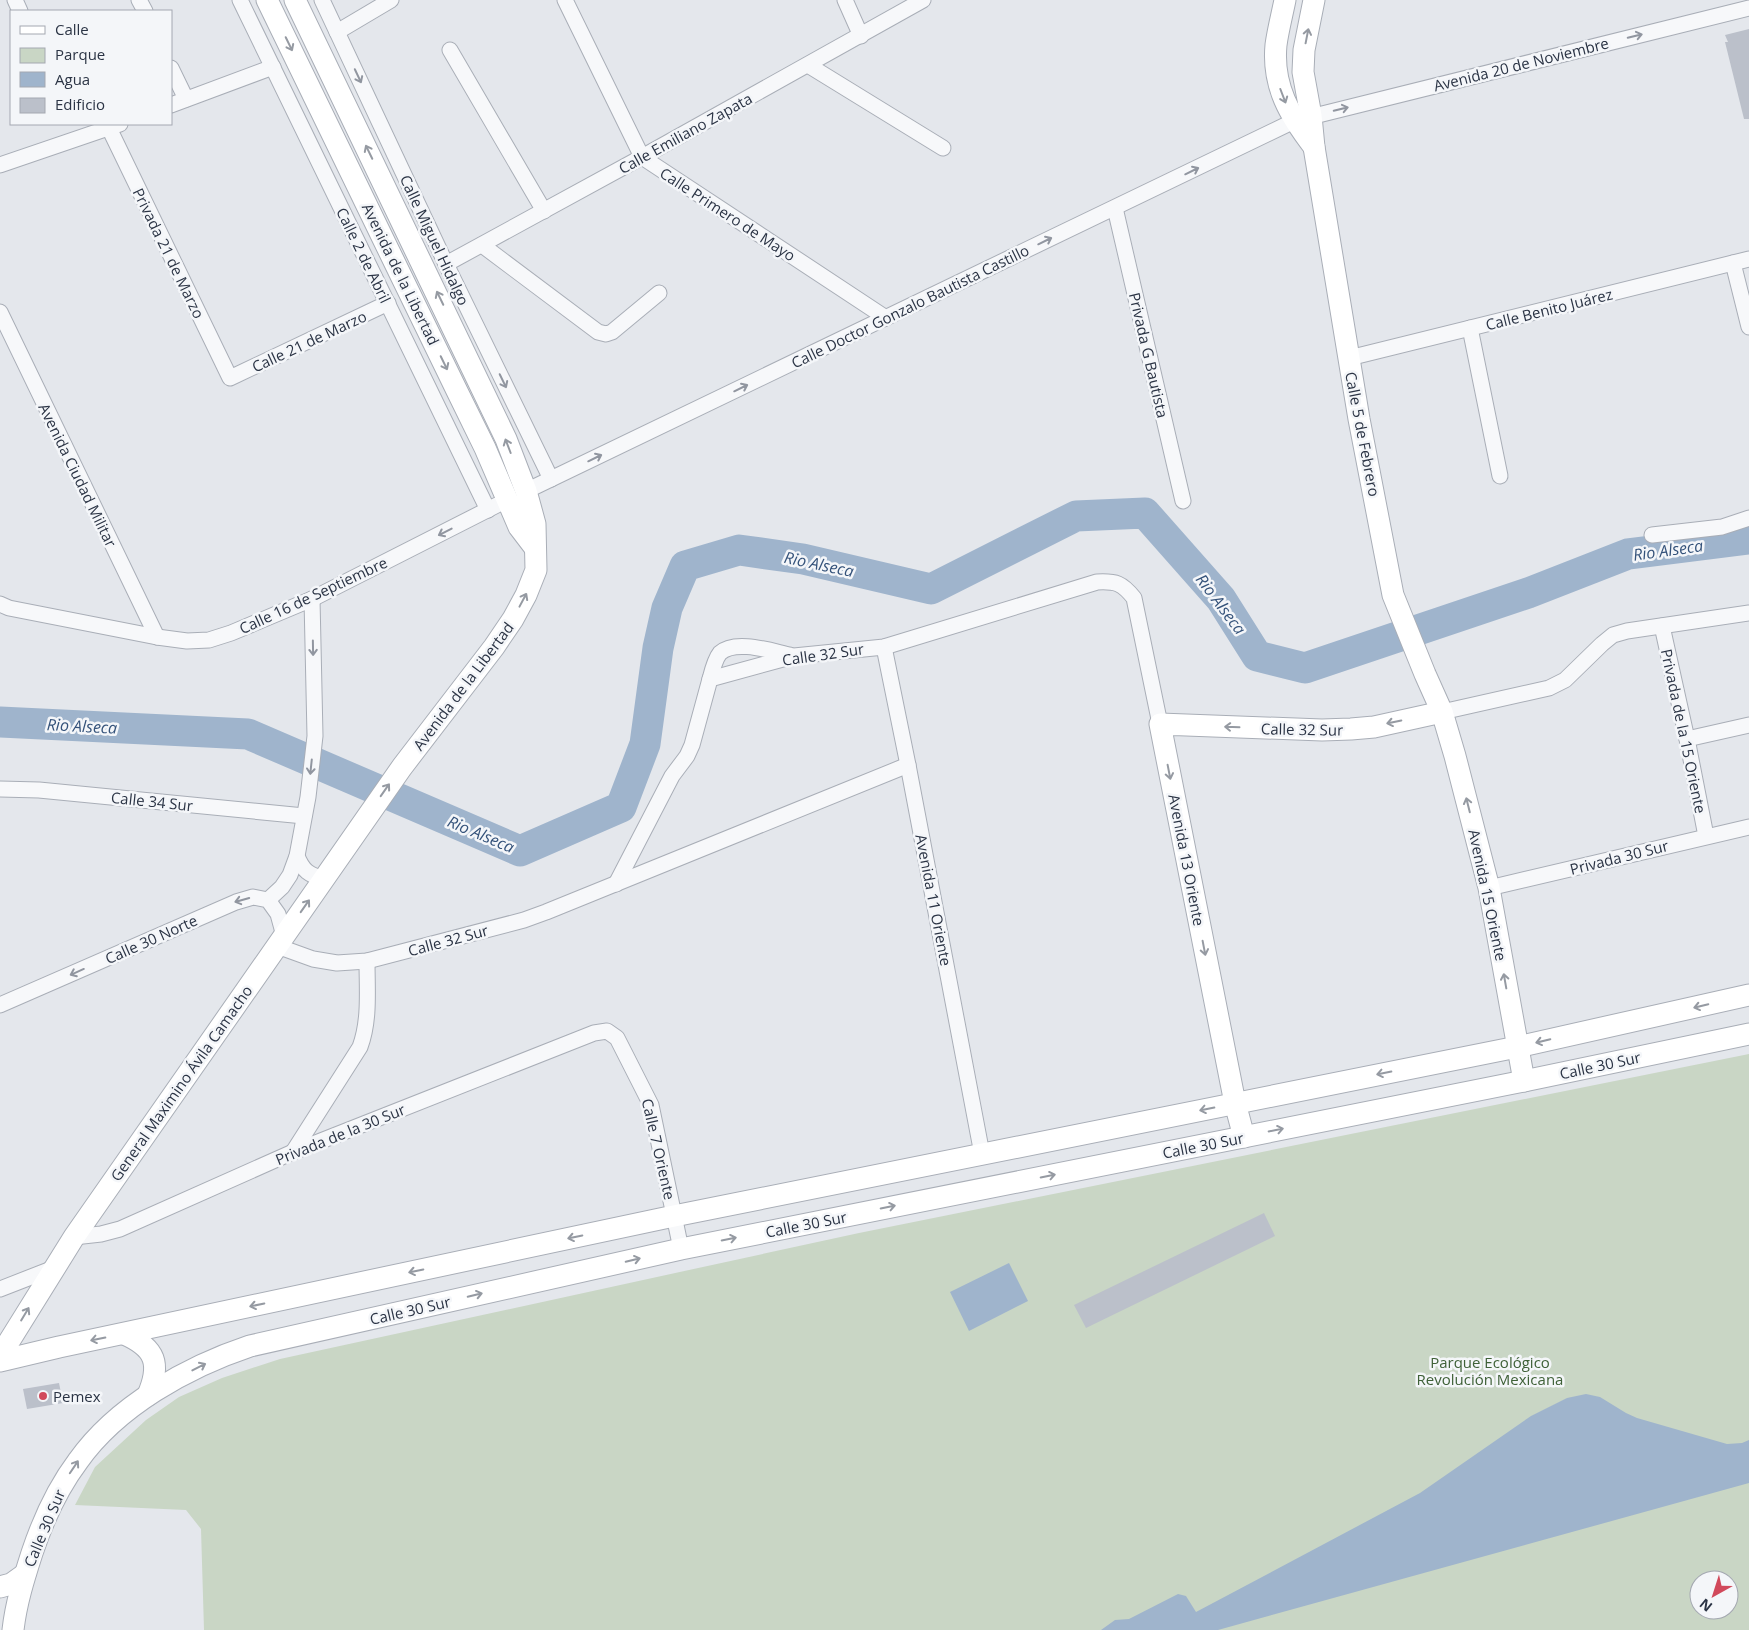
<svg xmlns="http://www.w3.org/2000/svg" width="1749" height="1630" viewBox="0 0 1749 1630" font-family="'Open Sans',sans-serif">
	<style>
		.green { fill: #c9d6c5; fill-rule: evenodd }
		.water { fill: #9fb4cc }
		.lines { fill: none; stroke-linecap: round; stroke-linejoin: round }
		.river { stroke: #9fb4cc; stroke-width: 31 }
		.building { fill: #bbc0ca }
		.street-casing { stroke: #a9aeb7; stroke-width: 17 }
		.secondary-casing { stroke: #a9aeb7; stroke-width: 23 }
		.street { stroke: #f7f8fa; stroke-width: 15 }
		.secondary { stroke: #fff; stroke-width: 21 }
		.oneway { stroke: #959aa2 }
		.oneway2 { stroke: #9196a0 }
		.poi-dot { fill: #d1495b; stroke: #f4f6f9; stroke-width: 2 }
		.labels { text-anchor: middle; dominant-baseline: central; stroke-width: 5; stroke-linejoin: round; paint-order: stroke }
		.street-label { font-size: 15px; fill: #2b3445; stroke: #f4f6f9 }
		.park-label { font-size: 15px; fill: #3f6138; stroke: #f4f6f9 }
		.poi-label { font-size: 15px; fill: #2b3445; stroke: #f4f6f9; text-anchor: start }
		.water-label { font-size: 16px; font-style: italic; fill: #34527a; stroke: #f4f6f9 }
	</style>
	<rect width="100%" height="100%" fill="#e4e7ec"/>
	<path class="green" d="M1749,1054V1630H204L201,1529L186,1510L75,1505L95,1467L146,1420L179,1397L222,1378L280,1359L859,1233ZM1699,1580H1729V1610H1699Z"/>
	<g class="water">
		<polygon points="1009,1263 1028,1301 969,1331 950,1292"/>
		<polygon points="1586,1394 1600,1397 1626,1413 1637,1418 1727,1444 1742,1443 1749,1440 1749,1483 1218,1630 1101,1630 1115,1620 1129,1619 1178,1594 1186,1596 1196,1612 1420,1493 1531,1416 1567,1398"/>
	</g>
	<g class="lines">
		<polyline class="river" points="0,722 248,734 520,851 621,807 645,744 658,648 667,608 685,566 739,550 803,559 931,589 1076,516 1145,513 1221,599 1257,656 1305,668 1528,593 1628,554 1749,539"/>
	</g>
	<g class="building">
		<polygon points="1749,29 1749,119 1744,119 1725,42 1728,42 1725,35"/>
		<polygon points="1264,1213 1275,1236 1086,1328 1074,1305"/>
		<polygon points="59,1383 63,1403 27,1409 23,1389"/>
	</g>
	<g class="lines">
		<defs>
			<g id="street">
				<polyline points="15,0 20,11"/>
				<polyline points="139,0 145,11"/>
				<polyline points="240,0 488,510"/>
				<polyline points="322,0 446,264 551,479"/>
				<polyline points="565,0 642,157 886,318"/>
				<polyline points="845,0 861,36"/>
				<polyline points="337,32 391,0"/>
				<polyline points="450,50 544,211"/>
				<polyline points="808,65 943,148"/>
				<polyline points="171,68 186,99"/>
				<polyline points="171,105 273,67"/>
				<polyline points="109,128 230,378 388,303"/>
				<polyline points="0,165 120,124"/>
				<polyline points="1115,208 1183,501"/>
				<polyline points="482,245 598,332 606,334 612,332 659,293"/>
				<polyline points="1733,263 1749,327"/>
				<polyline points="446,264 642,157 923,0"/>
				<polyline points="0,312 157,637"/>
				<polyline points="1470,328 1500,476"/>
				<polyline points="1349,358 1749,259"/>
				<polyline points="526,491 1294,121 1749,8"/>
				<polyline points="1652,535 1722,527 1749,518"/>
				<polyline points="0,604 9,608 157,637 187,641 209,640 231,633 312,599 497,505"/>
				<polyline points="1662,626 1687,739 1706,836"/>
				<polyline points="884,647 908,765 982,1154"/>
				<path d="M710,679C712,671 715,659 720,653C735,639 771,651 790,655"/>
				<polyline points="1442,712 1549,688 1565,680 1602,644 1613,635 1627,631 1749,613"/>
				<polyline points="1687,739 1749,725"/>
				<polyline points="0,789 39,790 304,816"/>
				<path d="M297,856C303,871 309,875 324,879"/>
				<path d="M616,884L672,776L687,756L692,745L710,679L794,656L884,647L1097,582C1116,581 1122,583 1134,598L1160,724"/>
				<polyline points="1489,888 1749,827"/>
				<polyline points="268,900 282,887 290,875 297,856 308,797 315,736 312,599"/>
				<polyline points="277,946 313,959 337,963 367,961 524,920 546,912 908,765"/>
				<polyline points="0,1005 236,902 253,897 268,900 278,914 284,936"/>
				<path d="M293,1152L360,1047C370,1020 367,990 367,961"/>
				<polyline points="74,1237 101,1234 120,1229 293,1152 594,1033 607,1031 617,1038 651,1105 681,1249"/>
				<polyline points="0,1289 54,1268"/>
			</g>
			<g id="secondary">
				<polyline points="267,0 458,393 485,448 519,527 535,548"/>
				<path d="M1285,0C1282,15 1278,30 1276,45C1272,86 1290,116 1314,147"/>
				<polyline points="1314,0 1304,50 1303,72 1311,116 1314,147 1359,419 1393,595 1425,674 1442,712 1455,756 1489,888 1524,1081"/>
				<polyline points="1244,1137 1235,1103 1160,724 1322,730 1351,729 1374,727 1442,712"/>
				<path d="M124,1334C156,1348 161,1364 148,1395"/>
				<polyline points="0,1356 74,1237 402,767 494,647 513,619 526,595 536,570 535,524 526,491 506,439 295,0"/>
				<polyline points="0,1361 59,1347 674,1216 1517,1047 1749,995"/>
				<polyline points="0,1587 11,1584 25,1574"/>
				<path d="M13,1630C16,1603 24,1578 32,1553C43,1520 57,1489 78,1461C117,1406 187,1367 250,1346L681,1249L1524,1081L1749,1034"/>
			</g>
		</defs>
		<use href="#street" class="street-casing"/>
		<use href="#secondary" class="secondary-casing"/>
		<use href="#street" class="street"/>
		<use href="#secondary" class="secondary"/>
	</g>
	<defs><path id="oneway-shaft" d="M-6 0H5M1.5-3L5.5 0L1.5 3" fill="none" stroke-width="1.6" stroke-linecap="round" stroke-linejoin="round" transform="scale(1.25)"/></defs>
	<g class="oneway">
		<use href="#oneway-shaft" transform="translate(1307 36) rotate(-79)"/>
		<use href="#oneway-shaft" transform="translate(289 44) rotate(64)"/>
		<use href="#oneway-shaft" transform="translate(1283 96) rotate(69)"/>
		<use href="#oneway-shaft" transform="translate(369 152) rotate(-116)"/>
		<use href="#oneway-shaft" transform="translate(440 298) rotate(-116)"/>
		<use href="#oneway-shaft" transform="translate(444 363) rotate(64)"/>
		<use href="#oneway-shaft" transform="translate(508 446) rotate(-111)"/>
		<use href="#oneway-shaft" transform="translate(523 600) rotate(-62)"/>
		<use href="#oneway-shaft" transform="translate(1394 722) rotate(168)"/>
		<use href="#oneway-shaft" transform="translate(1232 727) rotate(-178)"/>
		<use href="#oneway-shaft" transform="translate(1169 772) rotate(79)"/>
		<use href="#oneway-shaft" transform="translate(385 790) rotate(-55)"/>
		<use href="#oneway-shaft" transform="translate(1468 805) rotate(-104)"/>
		<use href="#oneway-shaft" transform="translate(305 906) rotate(-55)"/>
		<use href="#oneway-shaft" transform="translate(1204 948) rotate(79)"/>
		<use href="#oneway-shaft" transform="translate(1505 981) rotate(-100)"/>
		<use href="#oneway-shaft" transform="translate(1701 1006) rotate(167)"/>
		<use href="#oneway-shaft" transform="translate(1543 1041) rotate(167)"/>
		<use href="#oneway-shaft" transform="translate(1384 1073) rotate(169)"/>
		<use href="#oneway-shaft" transform="translate(1207 1109) rotate(169)"/>
		<use href="#oneway-shaft" transform="translate(1276 1130) rotate(-11)"/>
		<use href="#oneway-shaft" transform="translate(1048 1176) rotate(-11)"/>
		<use href="#oneway-shaft" transform="translate(888 1207) rotate(-11)"/>
		<use href="#oneway-shaft" transform="translate(575 1237) rotate(168)"/>
		<use href="#oneway-shaft" transform="translate(729 1239) rotate(-11)"/>
		<use href="#oneway-shaft" transform="translate(633 1260) rotate(-13)"/>
		<use href="#oneway-shaft" transform="translate(416 1271) rotate(168)"/>
		<use href="#oneway-shaft" transform="translate(475 1295) rotate(-13)"/>
		<use href="#oneway-shaft" transform="translate(257 1305) rotate(168)"/>
		<use href="#oneway-shaft" transform="translate(25 1314) rotate(-59)"/>
		<use href="#oneway-shaft" transform="translate(98 1339) rotate(169)"/>
		<use href="#oneway-shaft" transform="translate(199 1367) rotate(-27)"/>
		<use href="#oneway-shaft" transform="translate(74 1467) rotate(-56)"/>
	</g>
	<g class="oneway2">
		<use href="#oneway-shaft" transform="translate(1635 36) rotate(-14)"/>
		<use href="#oneway-shaft" transform="translate(358 76) rotate(65)"/>
		<use href="#oneway-shaft" transform="translate(1341 109) rotate(-14)"/>
		<use href="#oneway-shaft" transform="translate(1192 171) rotate(-26)"/>
		<use href="#oneway-shaft" transform="translate(1045 241) rotate(-26)"/>
		<use href="#oneway-shaft" transform="translate(503 381) rotate(64)"/>
		<use href="#oneway-shaft" transform="translate(741 388) rotate(-26)"/>
		<use href="#oneway-shaft" transform="translate(595 458) rotate(-26)"/>
		<use href="#oneway-shaft" transform="translate(445 532) rotate(153)"/>
		<use href="#oneway-shaft" transform="translate(313 648) rotate(89)"/>
		<use href="#oneway-shaft" transform="translate(311 767) rotate(96)"/>
		<use href="#oneway-shaft" transform="translate(242 900) rotate(164)"/>
		<use href="#oneway-shaft" transform="translate(77 972) rotate(156)"/>
	</g>
	<circle class="poi-dot" cx="43" cy="1396" r="5"/>
	<g class="labels">
		<g class="street-label">
			<text transform="translate(1521 64) rotate(-14)">Avenida 20 de Noviembre</text>
			<text transform="translate(685 133) rotate(-29)">Calle Emiliano Zapata</text>
			<text transform="translate(728 214) rotate(33)">Calle Primero de Mayo</text>
			<text transform="translate(435 240) rotate(65)">Calle Miguel Hidalgo</text>
			<text transform="translate(169 253) rotate(64)">Privada 21 de Marzo</text>
			<text transform="translate(364 255) rotate(64)">Calle 2 de Abril</text>
			<text transform="translate(401 274) rotate(64)">Avenida de la Libertad</text>
			<text transform="translate(910 306) rotate(-26)">Calle Doctor Gonzalo Bautista Castillo</text>
			<text transform="translate(1549 309) rotate(-14)">Calle Benito Juárez</text>
			<text transform="translate(309 341) rotate(-25)">Calle 21 de Marzo</text>
			<text transform="translate(1149 355) rotate(77)">Privada G Bautista</text>
			<text transform="translate(1363 434) rotate(79)">Calle 5 de Febrero</text>
			<text transform="translate(78 475) rotate(64)">Avenida Ciudad Militar</text>
			<text transform="translate(313 595) rotate(-25)">Calle 16 de Septiembre</text>
			<text transform="translate(823 654) rotate(-8)">Calle 32 Sur</text>
			<text transform="translate(463 686) rotate(-53)">Avenida de la Libertad</text>
			<text transform="translate(1302 729) rotate(1)">Calle 32 Sur</text>
			<text transform="translate(1684 731) rotate(78)">Privada de la 15 Oriente</text>
			<text transform="translate(152 801) rotate(6)">Calle 34 Sur</text>
			<text transform="translate(1619 857) rotate(-14)">Privada 30 Sur</text>
			<text transform="translate(1187 860) rotate(79)">Avenida 13 Oriente</text>
			<text transform="translate(1488 895) rotate(78)">Avenida 15 Oriente</text>
			<text transform="translate(934 900) rotate(79)">Avenida 11 Oriente</text>
			<text transform="translate(151 939) rotate(-24)">Calle 30 Norte</text>
			<text transform="translate(448 940) rotate(-15)">Calle 32 Sur</text>
			<text transform="translate(1600 1065) rotate(-12)">Calle 30 Sur</text>
			<text transform="translate(181 1083) rotate(-55)">General Maximino Ávila Camacho</text>
			<text transform="translate(340 1134) rotate(-22)">Privada de la 30 Sur</text>
			<text transform="translate(1203 1145) rotate(-11)">Calle 30 Sur</text>
			<text transform="translate(659 1149) rotate(77)">Calle 7 Oriente</text>
			<text transform="translate(806 1224) rotate(-11)">Calle 30 Sur</text>
			<text transform="translate(410 1310) rotate(-13)">Calle 30 Sur</text>
			<text transform="translate(44 1528) rotate(-67)">Calle 30 Sur</text>
		</g>
		<g class="park-label">
			<text x="1490" y="1362">Parque Ecológico<tspan x="1490" dy="17">Revolución Mexicana</tspan></text>
		</g>
		<g class="poi-label">
			<text x="53" y="1396">Pemex</text>
		</g>
		<g class="water-label">
			<text transform="translate(1668 550) rotate(-8)">Rio Alseca</text>
			<text transform="translate(819 564) rotate(12)">Rio Alseca</text>
			<text transform="translate(1221 604) rotate(53)">Rio Alseca</text>
			<text transform="translate(82 726) rotate(3)">Rio Alseca</text>
			<text transform="translate(481 834) rotate(23)">Rio Alseca</text>
		</g>
	</g>
	<rect x="10" y="10" width="162" height="115" fill="#f4f6f9" stroke="#a4a8b1"/>
	<rect x="20" y="26" width="25" height="8" fill="#ffffff" stroke="#a4a8b1"/>
	<text x="55" y="35" font-size="15" fill="#2b3445">Calle</text>
	<rect x="20" y="48" width="25" height="15" fill="#c9d6c5" stroke="#a4a8b1"/>
	<text x="55" y="60" font-size="15" fill="#2b3445">Parque</text>
	<rect x="20" y="72" width="25" height="15" fill="#9fb4cc" stroke="#a4a8b1"/>
	<text x="55" y="85" font-size="15" fill="#2b3445">Agua</text>
	<rect x="20" y="98" width="25" height="15" fill="#bbc0ca" stroke="#a4a8b1"/>
	<text x="55" y="110" font-size="15" fill="#2b3445">Edificio</text>
	<g transform="translate(1714 1595) rotate(219)"><circle r="24" fill="#f4f6f9" stroke="#a4a8b1"/>
	<path d="M0-4L9 19L0 12L-9 19Z" fill="#d1495b"/>
	<text y="-8" font-size="14" font-weight="bold" text-anchor="middle" fill="#2b3445">N</text>
	</g>
</svg>
